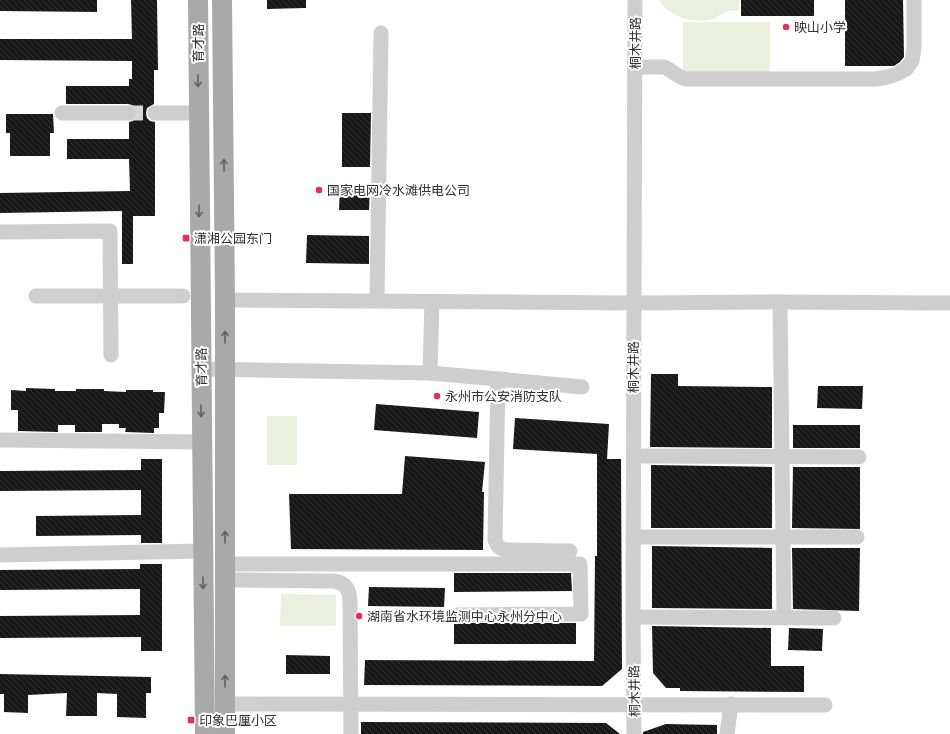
<svg xmlns="http://www.w3.org/2000/svg" width="950" height="734" viewBox="0 0 950 734" font-family="Manrope,'Noto Sans SC',sans-serif">
	<style>
		.garden { fill: #eaefde }
		.building { fill: url(#building-back-hatch) }
		.lines { fill: none; stroke-linecap: round; stroke-linejoin: round }
		.minor-tunnel { stroke: #d6d6d6; stroke-width: 15; stroke-dasharray: 15 8; stroke-linecap: butt }
		.minor { stroke: #cecece; stroke-width: 15 }
		.major { stroke: #a9a9a9; stroke-width: 20 }
		.oneway { stroke: #616161 }
		.poi-dot { fill: #f42758; stroke: #fff; stroke-width: 1.5 }
		.labels { text-anchor: middle; dominant-baseline: central; stroke-width: 4; stroke-linejoin: round; paint-order: stroke }
		.poi-label { font-size: 13px; fill: #313131; stroke: #fff; text-anchor: start }
		.street-label { font-size: 13px; fill: #313131; stroke: #fff }
	</style>
	<defs>
		<pattern id="building-back-hatch" width="6" height="6" patternUnits="userSpaceOnUse"><rect width="6" height="6" fill="#181818"/><path d="M-1 5l2 2M0 0l6 6M5-1l2 2" fill="none" stroke="#313131"/></pattern>
	</defs>
	<rect width="100%" height="100%" fill="#fff"/>
	<g class="garden">
		<path d="M659,0H739V11C736,11 732,10 729,11C724,12 718,17 712,19C693,24 670,18 659,0Z"/>
		<rect x="683" y="22" width="87" height="52"/>
		<rect x="267" y="416" width="30" height="49"/>
		<polygon points="281,594 336,595 336,626 280,626"/>
	</g>
	<g class="building">
		<polygon points="0,0 97,0 97,12 0,11"/>
		<polygon points="131,0 157,0 158,70 154,70 154,104 147,108 146,113 147,118 150,121 155,122 155,216 133,216 133,264 122,264 122,211 0,213 0,193 130,191 129,159 67,159 67,139 129,139 129,122 133,121 136,117 137,113 136,108 132,105 128,104 66,104 66,86 129,86 129,79 132,79 132,61 0,60 0,39 132,39"/>
		<polygon points="267,0 306,0 306,8 267,9"/>
		<rect x="741" y="0" width="73" height="16"/>
		<polygon points="845,0 903,0 904,57 900,62 894,66 845,66"/>
		<polygon points="342,113 371,113 370,167 342,167"/>
		<polygon points="6,114 53,114 54,133 50,133 50,156 10,156 10,133 6,133"/>
		<polygon points="340,187 370,187 369,210 339,210"/>
		<polygon points="307,235 369,236 369,264 306,263"/>
		<polygon points="651,374 678,374 678,386 772,387 772,448 650,447"/>
		<polygon points="818,386 863,386 862,409 817,408"/>
		<polygon points="26,388 55,389 55,391 76,391 76,389 104,389 104,391 126,392 126,390 153,390 153,392 165,392 164,413 159,413 159,428 154,428 154,433 125,432 126,428 119,428 119,424 102,424 102,432 75,432 75,425 58,425 58,432 18,431 18,410 11,410 11,390 26,391"/>
		<polygon points="376,404 479,412 477,438 374,430"/>
		<polygon points="515,418 609,424 607,459 621,459 622,669 602,686 364,685 365,660 594,661 595,556 597,556 597,454 513,449"/>
		<rect x="793" y="425" width="67" height="23"/>
		<polygon points="405,456 485,462 482,492 484,492 483,550 291,549 289,494 402,494"/>
		<polygon points="141,459 162,459 162,543 141,543 141,535 36,536 36,516 141,515 141,490 0,491 0,471 141,470"/>
		<polygon points="651,465 772,467 772,528 651,528"/>
		<polygon points="793,467 860,467 860,529 792,528"/>
		<polygon points="652,546 772,548 772,609 652,608"/>
		<polygon points="792,548 860,548 859,611 793,609"/>
		<polygon points="140,564 162,564 162,651 141,651 141,637 0,638 0,616 140,615 140,589 0,590 0,570 140,569"/>
		<polygon points="454,573 571,573 572,591 454,592"/>
		<polygon points="369,587 445,588 444,607 368,606"/>
		<rect x="454" y="623" width="122" height="21"/>
		<polygon points="652,626 771,628 771,666 804,666 804,692 680,691 680,688 666,688 653,673"/>
		<polygon points="789,628 823,629 822,651 788,650"/>
		<polygon points="286,655 330,656 330,674 286,674"/>
		<polygon points="0,674 151,677 151,693 146,693 146,718 117,717 117,694 97,693 97,716 66,716 67,693 28,695 28,713 4,712 4,694 0,694"/>
		<polygon points="361,722 606,723 620,734 361,734"/>
		<polygon points="666,724 717,725 717,734 643,734 643,732"/>
	</g>
	<g class="lines">
		<polyline class="minor-tunnel" points="128,113 155,113"/>
		<g class="minor">
			<path d="M634,67H664C672,70 677,77 686,79H875L888,77L897,74L906,69L912,61L914,48V0"/>
			<polyline points="62,113 128,113"/>
			<polyline points="155,113 198,113"/>
			<polyline points="0,232 110,231 111,355"/>
			<polyline points="36,296 183,296"/>
			<polyline points="225,300 633,303 780,302 950,303"/>
			<polyline points="377,300 381,33"/>
			<polyline points="780,302 784,618"/>
			<path d="M201,369L430,373L498,379L495,540C497,546 499,548 505,550L570,551"/>
			<polyline points="430,373 432,301"/>
			<polyline points="498,379 582,387"/>
			<polyline points="0,440 202,442"/>
			<polyline points="633,456 859,457"/>
			<polyline points="633,537 857,537"/>
			<polyline points="0,555 203,551"/>
			<polyline points="225,564 580,564 581,614 457,615"/>
			<path d="M225,580L333,581C346,583 349,588 350,601L351,734"/>
			<polyline points="633,617 834,618"/>
			<polyline points="225,704 825,705"/>
			<polyline points="634,734 633,617 635,0"/>
			<polyline points="727,734 731,704"/>
		</g>
		<g class="major">
			<polyline points="198,0 205,734"/>
			<polyline points="222,0 225,300 225,734"/>
		</g>
	</g>
	<defs><path id="oneway-shaft" d="M-6 0H5M1.5-3L5.5 0L1.5 3" fill="none" stroke-width="1.6" stroke-linecap="round" stroke-linejoin="round"/></defs>
	<g class="oneway">
		<use href="#oneway-shaft" transform="translate(198 81) rotate(90)"/>
		<use href="#oneway-shaft" transform="translate(224 165) rotate(-91)"/>
		<use href="#oneway-shaft" transform="translate(199 211) rotate(90)"/>
		<use href="#oneway-shaft" transform="translate(225 337) rotate(-90)"/>
		<use href="#oneway-shaft" transform="translate(201 411) rotate(89)"/>
		<use href="#oneway-shaft" transform="translate(225 537) rotate(-90)"/>
		<use href="#oneway-shaft" transform="translate(203 583) rotate(89)"/>
		<use href="#oneway-shaft" transform="translate(225 681) rotate(-90)"/>
	</g>
	<g class="poi-dot">
		<circle cx="786" cy="27" r="4"/>
		<circle cx="319" cy="190" r="4"/>
		<rect x="182" y="234" width="8" height="8" rx="2"/>
		<circle cx="437" cy="396" r="4"/>
		<circle cx="359" cy="616" r="4"/>
		<rect x="187" y="716" width="8" height="8" rx="2"/>
	</g>
	<g class="labels">
		<g class="poi-label">
			<text x="794" y="27">映山小学</text>
			<text x="327" y="190">国家电网冷水滩供电公司</text>
			<text x="194" y="238">潇湘公园东门</text>
			<text x="445" y="396">永州市公安消防支队</text>
			<text x="367" y="616">湖南省水环境监测中心永州分中心</text>
			<text x="199" y="720">印象巴厘小区</text>
		</g>
		<g class="street-label">
			<text transform="translate(198 43) rotate(-90)">育才路</text>
			<text transform="translate(635 43) rotate(-90)">桐木井路</text>
			<text transform="translate(201 367) rotate(-91)">育才路</text>
			<text transform="translate(633 367) rotate(-90)">桐木井路</text>
			<text transform="translate(634 691) rotate(-91)">桐木井路</text>
		</g>
	</g>
</svg>
